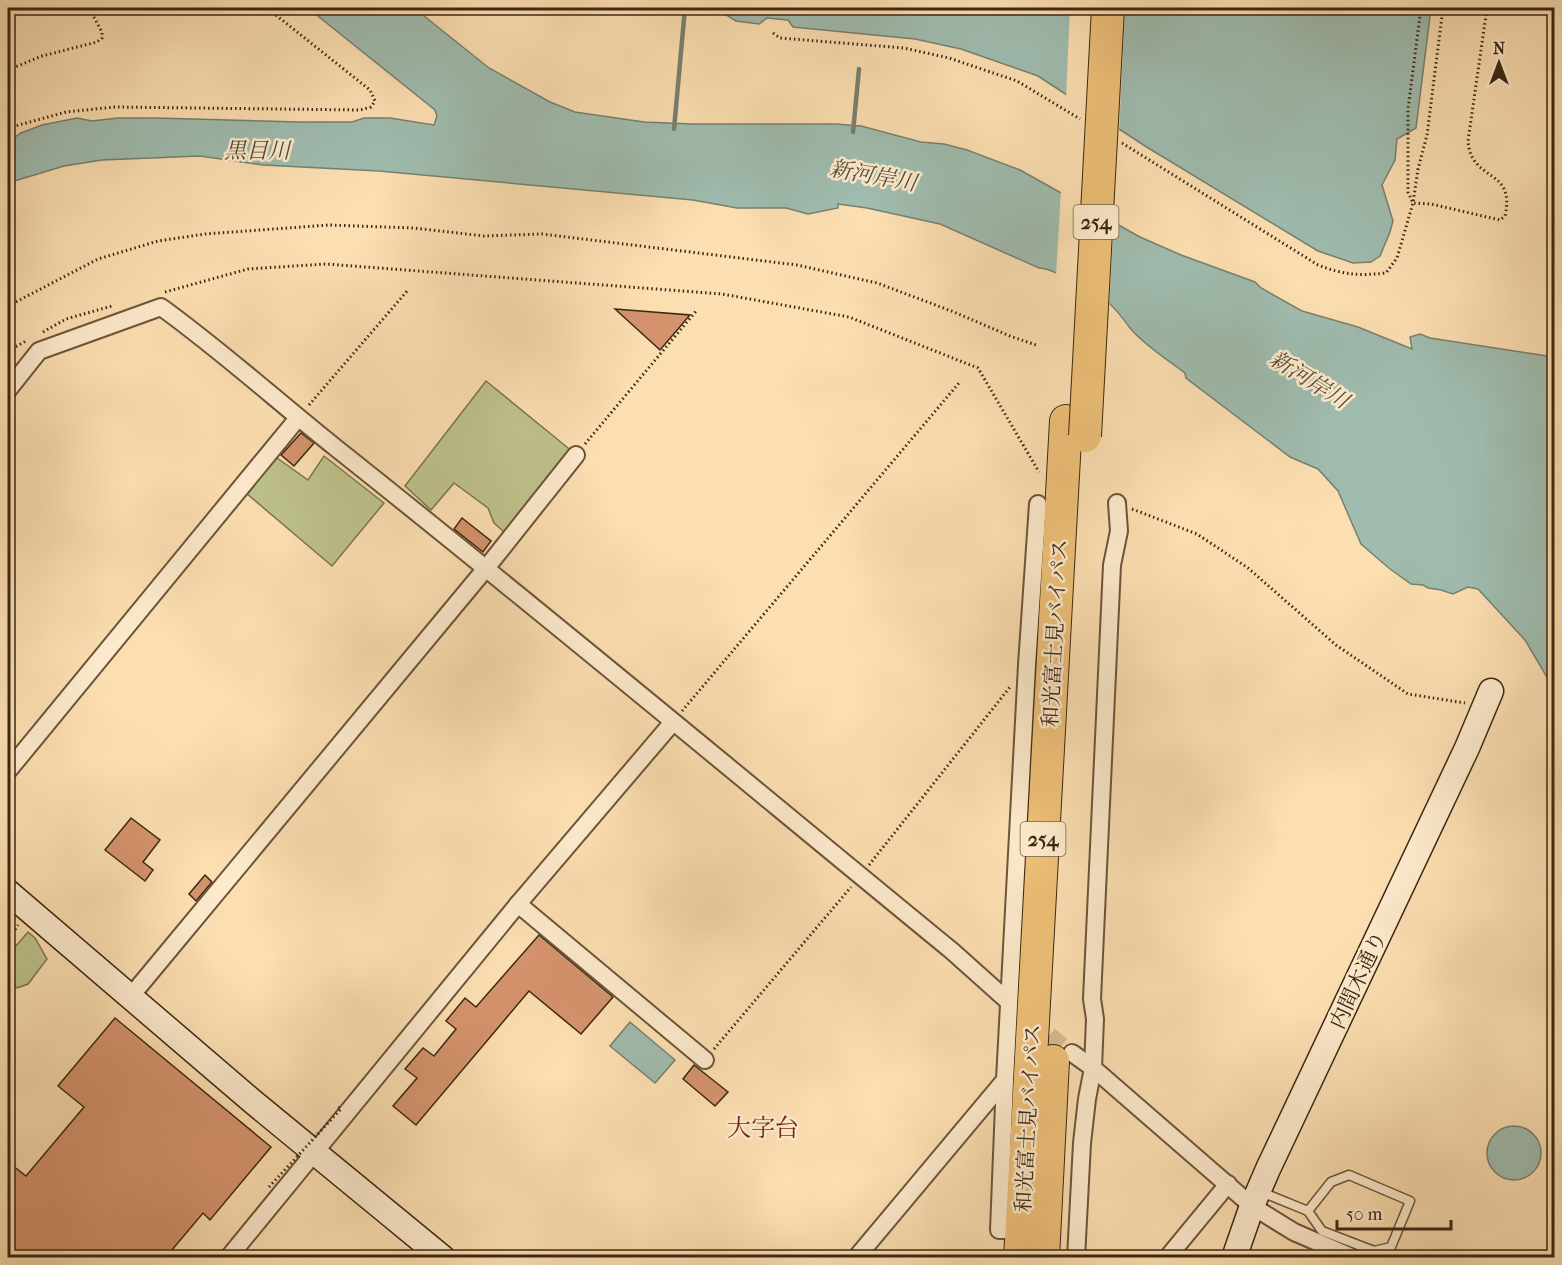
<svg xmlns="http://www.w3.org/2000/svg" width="1562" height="1265" viewBox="0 0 1562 1265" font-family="'IM FELL French Canon','Noto Serif JP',serif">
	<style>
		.green { fill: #bec28c; stroke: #7c744f; stroke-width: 1.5 }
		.water { fill: #9fbcaf; stroke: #778070; stroke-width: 1.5 }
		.pier { fill: #fcdfb1 }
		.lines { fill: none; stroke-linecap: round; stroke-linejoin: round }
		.stream { stroke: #778070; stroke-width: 4.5 }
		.building { fill: #d5936d; stroke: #3b2712; stroke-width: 1.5 }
		.street-tunnel { stroke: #d5ba91; stroke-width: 16; stroke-dasharray: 16 8; stroke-linecap: butt }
		.lane-casing { stroke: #6b553a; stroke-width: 11 }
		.street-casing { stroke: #6b553a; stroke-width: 20 }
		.secondary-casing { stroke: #3b2712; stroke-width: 27 }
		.highway-casing { stroke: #3b2712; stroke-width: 34 }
		.path { stroke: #3b2712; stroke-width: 3; stroke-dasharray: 1.5 3; stroke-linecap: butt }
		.lane { stroke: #fdeacc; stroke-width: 8 }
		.street { stroke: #fdeacc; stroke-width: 16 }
		.secondary { stroke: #fdeacc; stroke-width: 24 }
		.highway { stroke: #eec078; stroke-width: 32 }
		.highway-bridge-casing { stroke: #3b2712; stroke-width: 34; stroke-linecap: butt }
		.path-bridge { stroke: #3b2712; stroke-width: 3; stroke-dasharray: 1.5 3; stroke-linecap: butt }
		.highway-bridge { stroke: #eec078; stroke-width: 32 }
		.labels { text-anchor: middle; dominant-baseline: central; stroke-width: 5; stroke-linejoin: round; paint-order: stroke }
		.shield { fill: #fdeacc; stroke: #75624a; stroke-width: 1.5 }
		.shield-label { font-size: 20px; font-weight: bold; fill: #3b2712 }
		.street-label { font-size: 21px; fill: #3b2712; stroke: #fdeacc }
		.water-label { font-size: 22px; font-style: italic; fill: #544c39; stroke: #fdeacc }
		.quarter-label { font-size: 24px; fill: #7a1f14; stroke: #fdeacc }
	</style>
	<rect width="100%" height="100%" fill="#fcdfb1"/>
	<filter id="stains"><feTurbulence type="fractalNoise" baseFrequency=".00333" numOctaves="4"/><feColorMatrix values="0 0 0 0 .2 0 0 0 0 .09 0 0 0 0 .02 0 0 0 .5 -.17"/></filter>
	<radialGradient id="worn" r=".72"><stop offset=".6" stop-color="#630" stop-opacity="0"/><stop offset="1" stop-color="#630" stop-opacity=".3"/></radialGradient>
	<g class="green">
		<polygon points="486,381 573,452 508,530 503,531 494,523 488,508 454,483 431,510 405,486"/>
		<polygon points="324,456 384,503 332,566 246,493 277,458 308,480"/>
		<polygon points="28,932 35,938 47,959 28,984 17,988 8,980 8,955"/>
	</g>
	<g class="water">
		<path d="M308,8H414L489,68L550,102L575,112L644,122L692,124H836L861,126L921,142L944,144L967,150L1020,170L1140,237L1181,255L1255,282L1261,288L1302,311L1358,327L1412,349L1410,337L1420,334L1430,338L1554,357V689L1525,640L1478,589L1468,587L1453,594L1441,590L1428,588L1423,585L1411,584L1390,569L1361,544L1338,491L1318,469L1290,457L1186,378L1185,373C1168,360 1144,345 1130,328C1123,319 1116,308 1106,301C1094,292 1053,268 1039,268L940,224L867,208L838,204V208L808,214L786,208H737L693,200L379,171L263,165L200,156L102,160L64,166L8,183V142L21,133L42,125L77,118L92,121L118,118H156L300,122H352L364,118H390L434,125L437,116L435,110Z"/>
		<polygon points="715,8 1431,8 1416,128 1397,139 1395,160 1382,185 1393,221 1390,232 1380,256 1371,262 1353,263 1318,251 1145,146 1038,76 961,49 915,39 793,27 788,20 767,18 759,24 736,21"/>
		<polygon points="630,1022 675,1060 655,1083 610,1046"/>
		<circle cx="1514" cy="1153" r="27"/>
	</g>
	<g class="pier">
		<polygon points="1070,8 1125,8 1119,132 1066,98"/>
		<polygon points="1061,190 1114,219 1109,309 1105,304 1056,276"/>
	</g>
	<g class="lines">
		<g class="stream">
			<polyline points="674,129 685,8"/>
			<polyline points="853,132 859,69"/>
		</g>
	</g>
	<g class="building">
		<polygon points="615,309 690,315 660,350"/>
		<polygon points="301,433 314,443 294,466 281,455"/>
		<polygon points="462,518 491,541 483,552 454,529"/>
		<polygon points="131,818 160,840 143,862 153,870 145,881 105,850"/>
		<polygon points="205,875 212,882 196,901 189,894"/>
		<polygon points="539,935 613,997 581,1034 529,991 416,1125 393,1106 417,1078 405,1069 423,1048 434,1056 456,1029 446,1021 465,998 476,1007"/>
		<polygon points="115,1018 271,1147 210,1220 203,1213 166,1257 8,1257 8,1162 26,1176 84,1107 58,1086"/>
		<polygon points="694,1065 728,1092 715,1106 683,1079"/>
	</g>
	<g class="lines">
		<polyline class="street-tunnel" points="1031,1020 1072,1053"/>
		<defs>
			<polyline id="lane" points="1259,1191 1308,1211 1331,1182 1349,1175 1410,1201 1391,1247 1374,1251 1322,1231 1308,1211"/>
			<g id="street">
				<path d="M8,390L39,351L161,307C222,351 277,401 336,448C544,613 747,783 952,951L1009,1002"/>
				<polyline points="8,771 298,418"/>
				<polyline points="518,904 705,1060"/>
				<polyline points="131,996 487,567 576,455"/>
				<polyline points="1072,1053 1093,1068 1252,1206 1294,1232 1354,1258"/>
				<polyline points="1005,1080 999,1230 1022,1230"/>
				<polyline points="228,1258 518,904 673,722"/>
				<polyline points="856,1258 1005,1080 1027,665 1038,504"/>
				<polyline points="1076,1258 1082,1143 1087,1099 1093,1068 1095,1019 1092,999 1112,565 1119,531 1117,503"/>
				<polyline points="1167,1258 1228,1184"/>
			</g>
			<g id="secondary">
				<polyline points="8,892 252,1101 443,1258"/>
				<polyline points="1234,1258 1252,1206 1268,1169 1467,748 1491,691"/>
			</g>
			<g id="highway">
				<polyline points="1020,1258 1066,421"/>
				<polyline points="1043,1258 1053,1061"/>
			</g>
		</defs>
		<use href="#lane" class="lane-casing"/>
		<use href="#street" class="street-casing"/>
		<use href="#secondary" class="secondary-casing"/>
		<use href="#highway" class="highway-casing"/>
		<g class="path">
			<path d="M1421,8L1408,109V192L1413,203L1431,204L1500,220L1505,216C1516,167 1471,183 1468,141L1487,8"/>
			<polyline points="773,33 780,38 904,48 949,58 1017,81 1080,119"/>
			<polyline points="8,70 42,56 97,42 102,38 102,32 89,8"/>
			<polyline points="8,128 66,112 115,107 360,110 371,107 375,101 370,90 267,8"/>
			<path d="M1122,143L1318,265C1344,275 1359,276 1386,273L1397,258L1413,203L1418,169L1427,135L1443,8"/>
			<polyline points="165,292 248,269 326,264 722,294 849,317 978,368 1039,472"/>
			<polyline points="8,306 98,259 158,241 205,234 329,225 413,228 484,236 542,234 797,265 877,283 954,312 1010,336 1036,345"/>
			<polyline points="43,332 66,319 112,306"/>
			<polyline points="8,351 26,341"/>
			<polyline points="309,405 408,290"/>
			<polyline points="585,444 697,310"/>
			<polyline points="1132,509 1197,534 1248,568 1336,645 1408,694 1465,703"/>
			<polyline points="682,711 959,383"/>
			<polyline points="869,865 1010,687"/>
			<polyline points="8,941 18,925"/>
			<polyline points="714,1049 851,887"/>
		</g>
		<use href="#lane" class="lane"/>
		<use href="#street" class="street"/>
		<use href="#secondary" class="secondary"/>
		<use href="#highway" class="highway"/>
		<defs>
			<polyline id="highway-bridge" points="1085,436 1108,8"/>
		</defs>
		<use href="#highway-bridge" class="highway-bridge-casing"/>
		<polyline class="path-bridge" points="269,1187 341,1109 336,1106"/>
		<use href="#highway-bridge" class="highway-bridge"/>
	</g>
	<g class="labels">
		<g class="shield">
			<rect x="1073.5" y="205" width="45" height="34" rx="4.5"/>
			<rect x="1020.5" y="822" width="45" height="34" rx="4.5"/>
		</g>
		<g class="shield-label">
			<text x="1096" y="222">254</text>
			<text x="1043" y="839">254</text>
		</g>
		<g class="street-label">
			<text transform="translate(1055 633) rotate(-87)">和光富士見バイパス</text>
			<text transform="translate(1358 980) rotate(-65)">内間木通り</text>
			<text transform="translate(1028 1118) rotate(-87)">和光富士見バイパス</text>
		</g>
		<g class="water-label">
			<text x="257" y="151">黒目川</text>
			<text transform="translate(873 176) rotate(10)">新河岸川</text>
			<text transform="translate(1309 380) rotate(32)">新河岸川</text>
		</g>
		<g class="quarter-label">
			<text x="763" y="1128">大字台</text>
		</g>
	</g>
	<rect width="1562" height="1265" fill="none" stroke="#fcdfb1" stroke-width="30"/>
	<rect x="9" y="9" width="1544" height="1247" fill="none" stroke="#3b2712" stroke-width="3"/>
	<rect x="15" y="15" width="1532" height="1235" fill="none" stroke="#3b2712" stroke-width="1.5"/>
	<g transform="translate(1499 63)" stroke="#fdeacc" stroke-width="4.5" paint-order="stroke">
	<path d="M0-4.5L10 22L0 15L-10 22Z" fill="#3b2712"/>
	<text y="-9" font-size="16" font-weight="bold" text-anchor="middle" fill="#3b2712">N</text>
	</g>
	<path d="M1337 1220v9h114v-9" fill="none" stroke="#3b2712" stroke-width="3"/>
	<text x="1346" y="1220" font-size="18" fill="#3b2712" stroke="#fdeacc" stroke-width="4.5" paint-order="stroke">50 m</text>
	<rect width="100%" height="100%" filter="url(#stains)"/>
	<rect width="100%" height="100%" fill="url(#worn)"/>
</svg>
